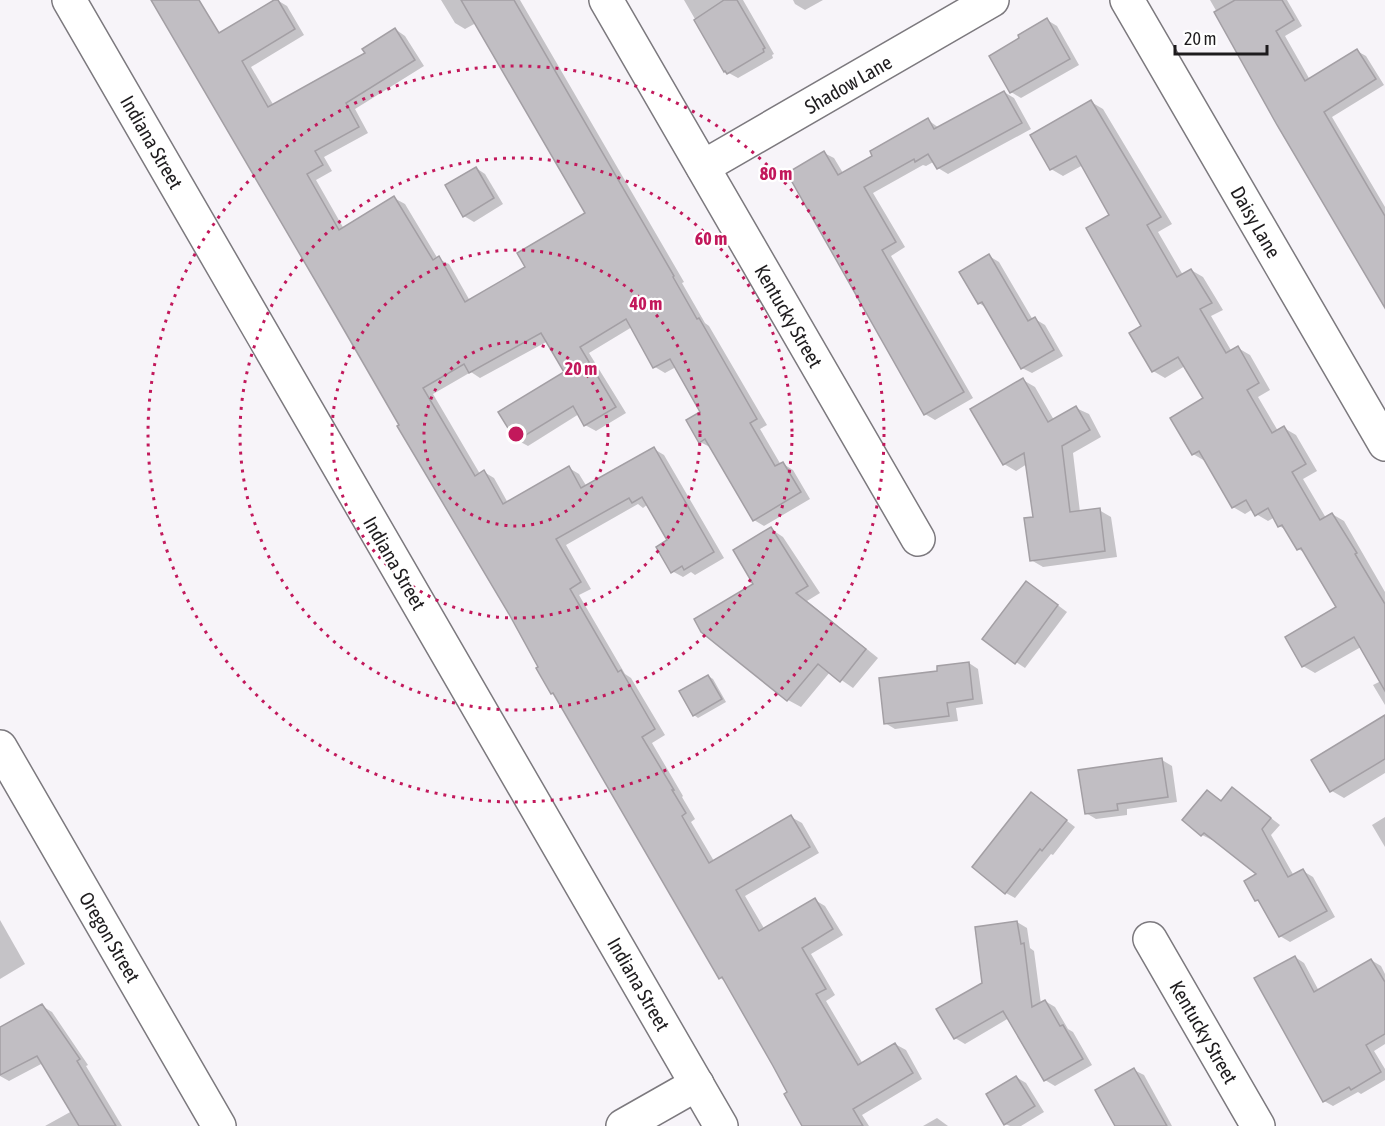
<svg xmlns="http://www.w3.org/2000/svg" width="1385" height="1126" viewBox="0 0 1385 1126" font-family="'Asap Condensed',sans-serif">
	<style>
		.shadow { fill: #0003 }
		.building { fill: #c1bec3; stroke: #a39fa4; stroke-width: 1.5 }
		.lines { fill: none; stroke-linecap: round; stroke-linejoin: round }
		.street-casing { stroke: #7c797e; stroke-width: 36 }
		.street { stroke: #fff; stroke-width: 33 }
		.ring { fill: none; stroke: #c2185b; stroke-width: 3; stroke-dasharray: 3 6 }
		.labels { text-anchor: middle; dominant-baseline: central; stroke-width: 4.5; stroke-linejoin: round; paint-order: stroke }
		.street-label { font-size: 20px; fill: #1e1c1e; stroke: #fff }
		.centre { fill: #c2185b; stroke: #fff; stroke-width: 3 }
		.ring-label { font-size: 18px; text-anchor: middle; font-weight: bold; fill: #c2185b; stroke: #fff; stroke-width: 4.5; stroke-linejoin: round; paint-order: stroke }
	</style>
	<rect width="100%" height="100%" fill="#f7f4f9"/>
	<g class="shadow">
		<polygon points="277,0 287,6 304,35 251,67 274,106 367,54 395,29 405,36 424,66 355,109 368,133 324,157 332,171 316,180 344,229 394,198 405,204 438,259 449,264 470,301 527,268 587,213 476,23 465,29 455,23 441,0 520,0 684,282 682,283 705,323 709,326 767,425 760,429 781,465 783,464 793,470 810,499 764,526 754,520 712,448 700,442 703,413 676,367 665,373 655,367 632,327 589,353 626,413 596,431 585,425 579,414 528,446 517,440 566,373 548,341 480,378 471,372 433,394 480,474 484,472 494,478 508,503 569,468 579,474 587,487 654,449 664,455 724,558 695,575 691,572 683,577 672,571 669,541 648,504 643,508 638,504 566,545 591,589 579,595 625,674 631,678 665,735 652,743 683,796 682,797 695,819 691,822 714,861 791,817 802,823 819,853 745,896 765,930 815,900 825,906 843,935 811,954 835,995 826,1001 863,1064 895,1044 906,1050 922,1079 862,1115 869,1126 814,1126 725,981 720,978 556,695 552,693 540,667 185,55"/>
		<polygon points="684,0 743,0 774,54 772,55 773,58 738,78 725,71"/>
		<polygon points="793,0 823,0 805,10 795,4"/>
		<polygon points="1210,0 1287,0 1302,26 1285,36 1310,80 1357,51 1366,56 1384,85 1332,117 1385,207 1385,306"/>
		<polygon points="1047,20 1057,26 1079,65 1021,98 1011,92"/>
		<polygon points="1004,92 1014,98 1031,129 948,174 938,168 935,161 926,166 923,165 873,193 905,247 891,256 973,398 935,420 925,414 824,153 834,158 843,173 874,156 928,120 939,128"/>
		<polygon points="1091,102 1103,109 1172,224 1158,232 1183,275 1191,270 1203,277 1223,310 1211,316 1232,352 1238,348 1250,355 1270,390 1258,397 1278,431 1284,428 1296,435 1317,471 1303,479 1326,518 1332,514 1344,521 1385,592 1385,705 1373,685 1381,681 1361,647 1315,673 1303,666 1339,608 1306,553 1298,549 1287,530 1279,526 1275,517 1268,521 1256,514 1253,509 1245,514 1233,507 1205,461 1193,454 1172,418 1205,399 1185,366 1165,378 1153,371 1143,326 1111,216 1083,165 1063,176 1051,169"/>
		<polygon points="476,168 485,174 503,204 474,222 464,216"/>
		<polygon points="989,256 999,262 1033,320 1035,319 1045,325 1063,356 1032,373 1022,368 988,309 979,303"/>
		<polygon points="1023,380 1035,387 1054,420 1076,408 1089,414 1101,437 1073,453 1080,512 1099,510 1111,517 1117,557 1043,567 1031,560 1035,518 1027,464 1016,471 1004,464"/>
		<polygon points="771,529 783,537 820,593 807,601 878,658 853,688 830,672 801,707 788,700 702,631 756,584"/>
		<polygon points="1036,589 1067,612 1025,668 1016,662"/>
		<polygon points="969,663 978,669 983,704 956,708 958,721 895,729 885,723 939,672"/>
		<polygon points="708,676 713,679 726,702 698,718 694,715"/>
		<polygon points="1385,716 1385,773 1344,798 1332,791"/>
		<polygon points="1162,760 1172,766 1177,802 1127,809 1127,815 1096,819 1086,813"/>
		<polygon points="1233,789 1280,825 1271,835 1294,876 1303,871 1313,877 1335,917 1290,942 1280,936 1262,903 1256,900 1258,874 1213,839 1212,840 1202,835 1207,792 1223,801"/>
		<polygon points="1032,794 1075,827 1053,855 1051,854 1015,898 1006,893"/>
		<polygon points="1385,817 1385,847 1372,825"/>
		<polygon points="0,920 25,964 0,979"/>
		<polygon points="1017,922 1027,928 1030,948 1034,951 1041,1004 1045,1001 1055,1007 1068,1029 1073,1032 1092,1065 1055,1086 1045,1080 1009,1018 965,1044 955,1038"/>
		<polygon points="1295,957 1304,963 1319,991 1371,960 1381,966 1385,974 1385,1044 1374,1051 1385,1069 1385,1080 1361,1094 1358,1092 1333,1106 1324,1101"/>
		<polygon points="42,1006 52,1012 88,1065 86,1066 122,1126 45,1126 72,1111 43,1063 9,1081 0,1076 0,1029"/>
		<polygon points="1134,1070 1144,1075 1172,1126 1116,1126"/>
		<polygon points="1016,1077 1026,1083 1044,1112 1021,1126 1010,1126 1005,1124"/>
		<polygon points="937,1118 948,1126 923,1126"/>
	</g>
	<g class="building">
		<polygon points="151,0 199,0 219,33 274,0 278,0 295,29 242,61 268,107 365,53 362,49 395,28 415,60 346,103 359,127 315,151 323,165 307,174 339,230 394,196 433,260 439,256 465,302 525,267 517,253 585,213 461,0 514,0 674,276 673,277 697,319 699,318 757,419 750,423 775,466 783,462 801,492 753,521 705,439 699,443 686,420 700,412 670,359 653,368 626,319 580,347 616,407 584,426 573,406 516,441 498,412 564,372 541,333 469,373 464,364 423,388 475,476 484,470 503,504 569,466 581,488 654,447 714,552 684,570 682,566 671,573 656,547 667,540 642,497 632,503 629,498 556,539 581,582 570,589 618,672 621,670 655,729 642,737 674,790 672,790 686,813 682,816 709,863 791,815 810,847 736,890 759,931 815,898 833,929 802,948 826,989 816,994 858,1065 895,1043 913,1073 853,1109 863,1126 802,1126 784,1094 787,1092 773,1066 722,977 719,979 553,693 551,694 536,668 538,667 509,614 397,426 399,425 336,316"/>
		<polygon points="724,0 737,0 765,48 763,49 764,52 727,74 725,71 724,72 694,20"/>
		<polygon points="1235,0 1282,0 1294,20 1276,31 1305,81 1357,49 1376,79 1324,112 1385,216 1385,308 1277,125 1214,12"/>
		<polygon points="1047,18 1070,59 1010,93 989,56 1019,38 1018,35"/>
		<polygon points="1004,91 1022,123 937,169 928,154 915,162 914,159 864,187 896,242 882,250 964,392 924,415 787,173 824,151 838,175 872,156 870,151 928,118 934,129"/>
		<polygon points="1091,100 1161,217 1147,225 1177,277 1191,269 1212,303 1200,309 1226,353 1238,346 1259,383 1247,390 1272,433 1284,426 1306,464 1292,472 1320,520 1332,513 1357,553 1355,554 1385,604 1385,691 1354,637 1302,667 1285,637 1336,607 1301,548 1297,550 1282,525 1278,527 1268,508 1255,516 1246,500 1232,508 1199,451 1192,455 1170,418 1203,398 1178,357 1152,372 1129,333 1141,326 1086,228 1109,215 1076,156 1050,170 1030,135"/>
		<polygon points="476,167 494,198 463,217 445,185"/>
		<polygon points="989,254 1028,321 1035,317 1054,350 1021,369 982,302 978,304 959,272"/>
		<polygon points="1023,378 1048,422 1076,406 1090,430 1062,446 1070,512 1100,508 1105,551 1030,561 1024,518 1033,517 1024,453 1003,465 970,409"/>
		<polygon points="771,527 808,586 796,593 866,649 840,682 818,664 787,701 701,632 694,619 753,584 733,550"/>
		<polygon points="1026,581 1058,605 1015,664 982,639"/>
		<polygon points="969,662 973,699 947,703 949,716 884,724 879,678 937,671 937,666"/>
		<polygon points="708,675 722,699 693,716 679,691"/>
		<polygon points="1385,715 1385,759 1330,792 1311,760"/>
		<polygon points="1162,758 1168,797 1117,804 1118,810 1085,814 1078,770"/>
		<polygon points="1232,787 1271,818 1262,829 1288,877 1303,869 1327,911 1279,937 1258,900 1255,901 1244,881 1256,874 1204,833 1201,836 1182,820 1207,790 1221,801"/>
		<polygon points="1031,792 1067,820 1042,851 1040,849 1005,894 972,867"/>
		<polygon points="1017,921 1021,944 1024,943 1032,1007 1045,1000 1060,1026 1063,1025 1083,1059 1044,1081 1003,1011 954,1039 936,1009 982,983 975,927"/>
		<polygon points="1295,956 1314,992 1371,959 1385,982 1385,1034 1366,1045 1381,1072 1351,1090 1349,1087 1323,1102 1254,978"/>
		<polygon points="42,1004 80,1059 77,1061 116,1126 79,1126 37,1056 0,1075 0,1027"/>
		<polygon points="1134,1068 1167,1126 1115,1126 1095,1090"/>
		<polygon points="1016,1076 1035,1106 1004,1125 986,1094"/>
	</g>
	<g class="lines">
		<defs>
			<g id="street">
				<polyline points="69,0 721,1126"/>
				<polyline points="606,0 918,539"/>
				<polyline points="1127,0 1385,444"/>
				<polyline points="703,167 992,0"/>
				<polyline points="0,747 219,1126"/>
				<polyline points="1150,939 1258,1126"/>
				<polyline points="623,1126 697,1084"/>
			</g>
		</defs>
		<use href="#street" class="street-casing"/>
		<use href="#street" class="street"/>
	</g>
	<g class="ring">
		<circle cx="516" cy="434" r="92"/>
		<circle cx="516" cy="434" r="184"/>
		<circle cx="516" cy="434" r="276"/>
		<circle cx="516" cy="434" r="368"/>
	</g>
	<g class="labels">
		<g class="street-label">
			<text transform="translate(848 84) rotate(-30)">Shadow Lane</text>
			<text transform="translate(152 142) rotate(60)">Indiana Street</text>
			<text transform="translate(1256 222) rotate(60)">Daisy Lane</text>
			<text transform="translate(789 316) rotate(60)">Kentucky Street</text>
			<text transform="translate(395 563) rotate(60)">Indiana Street</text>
			<text transform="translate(110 937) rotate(60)">Oregon Street</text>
			<text transform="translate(639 984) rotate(60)">Indiana Street</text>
			<text transform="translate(1204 1032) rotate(60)">Kentucky Street</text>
		</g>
	</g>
	<circle cx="516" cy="434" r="9" class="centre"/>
	<g class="ring-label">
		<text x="776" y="180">80 m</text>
		<text x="711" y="245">60 m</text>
		<text x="646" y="310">40 m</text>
		<text x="581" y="375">20 m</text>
	</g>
	<path d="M1175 45v9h92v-9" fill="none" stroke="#1e1c1e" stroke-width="3"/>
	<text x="1184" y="45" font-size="18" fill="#1e1c1e" stroke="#ffffff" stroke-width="4.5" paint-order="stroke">20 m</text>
</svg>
